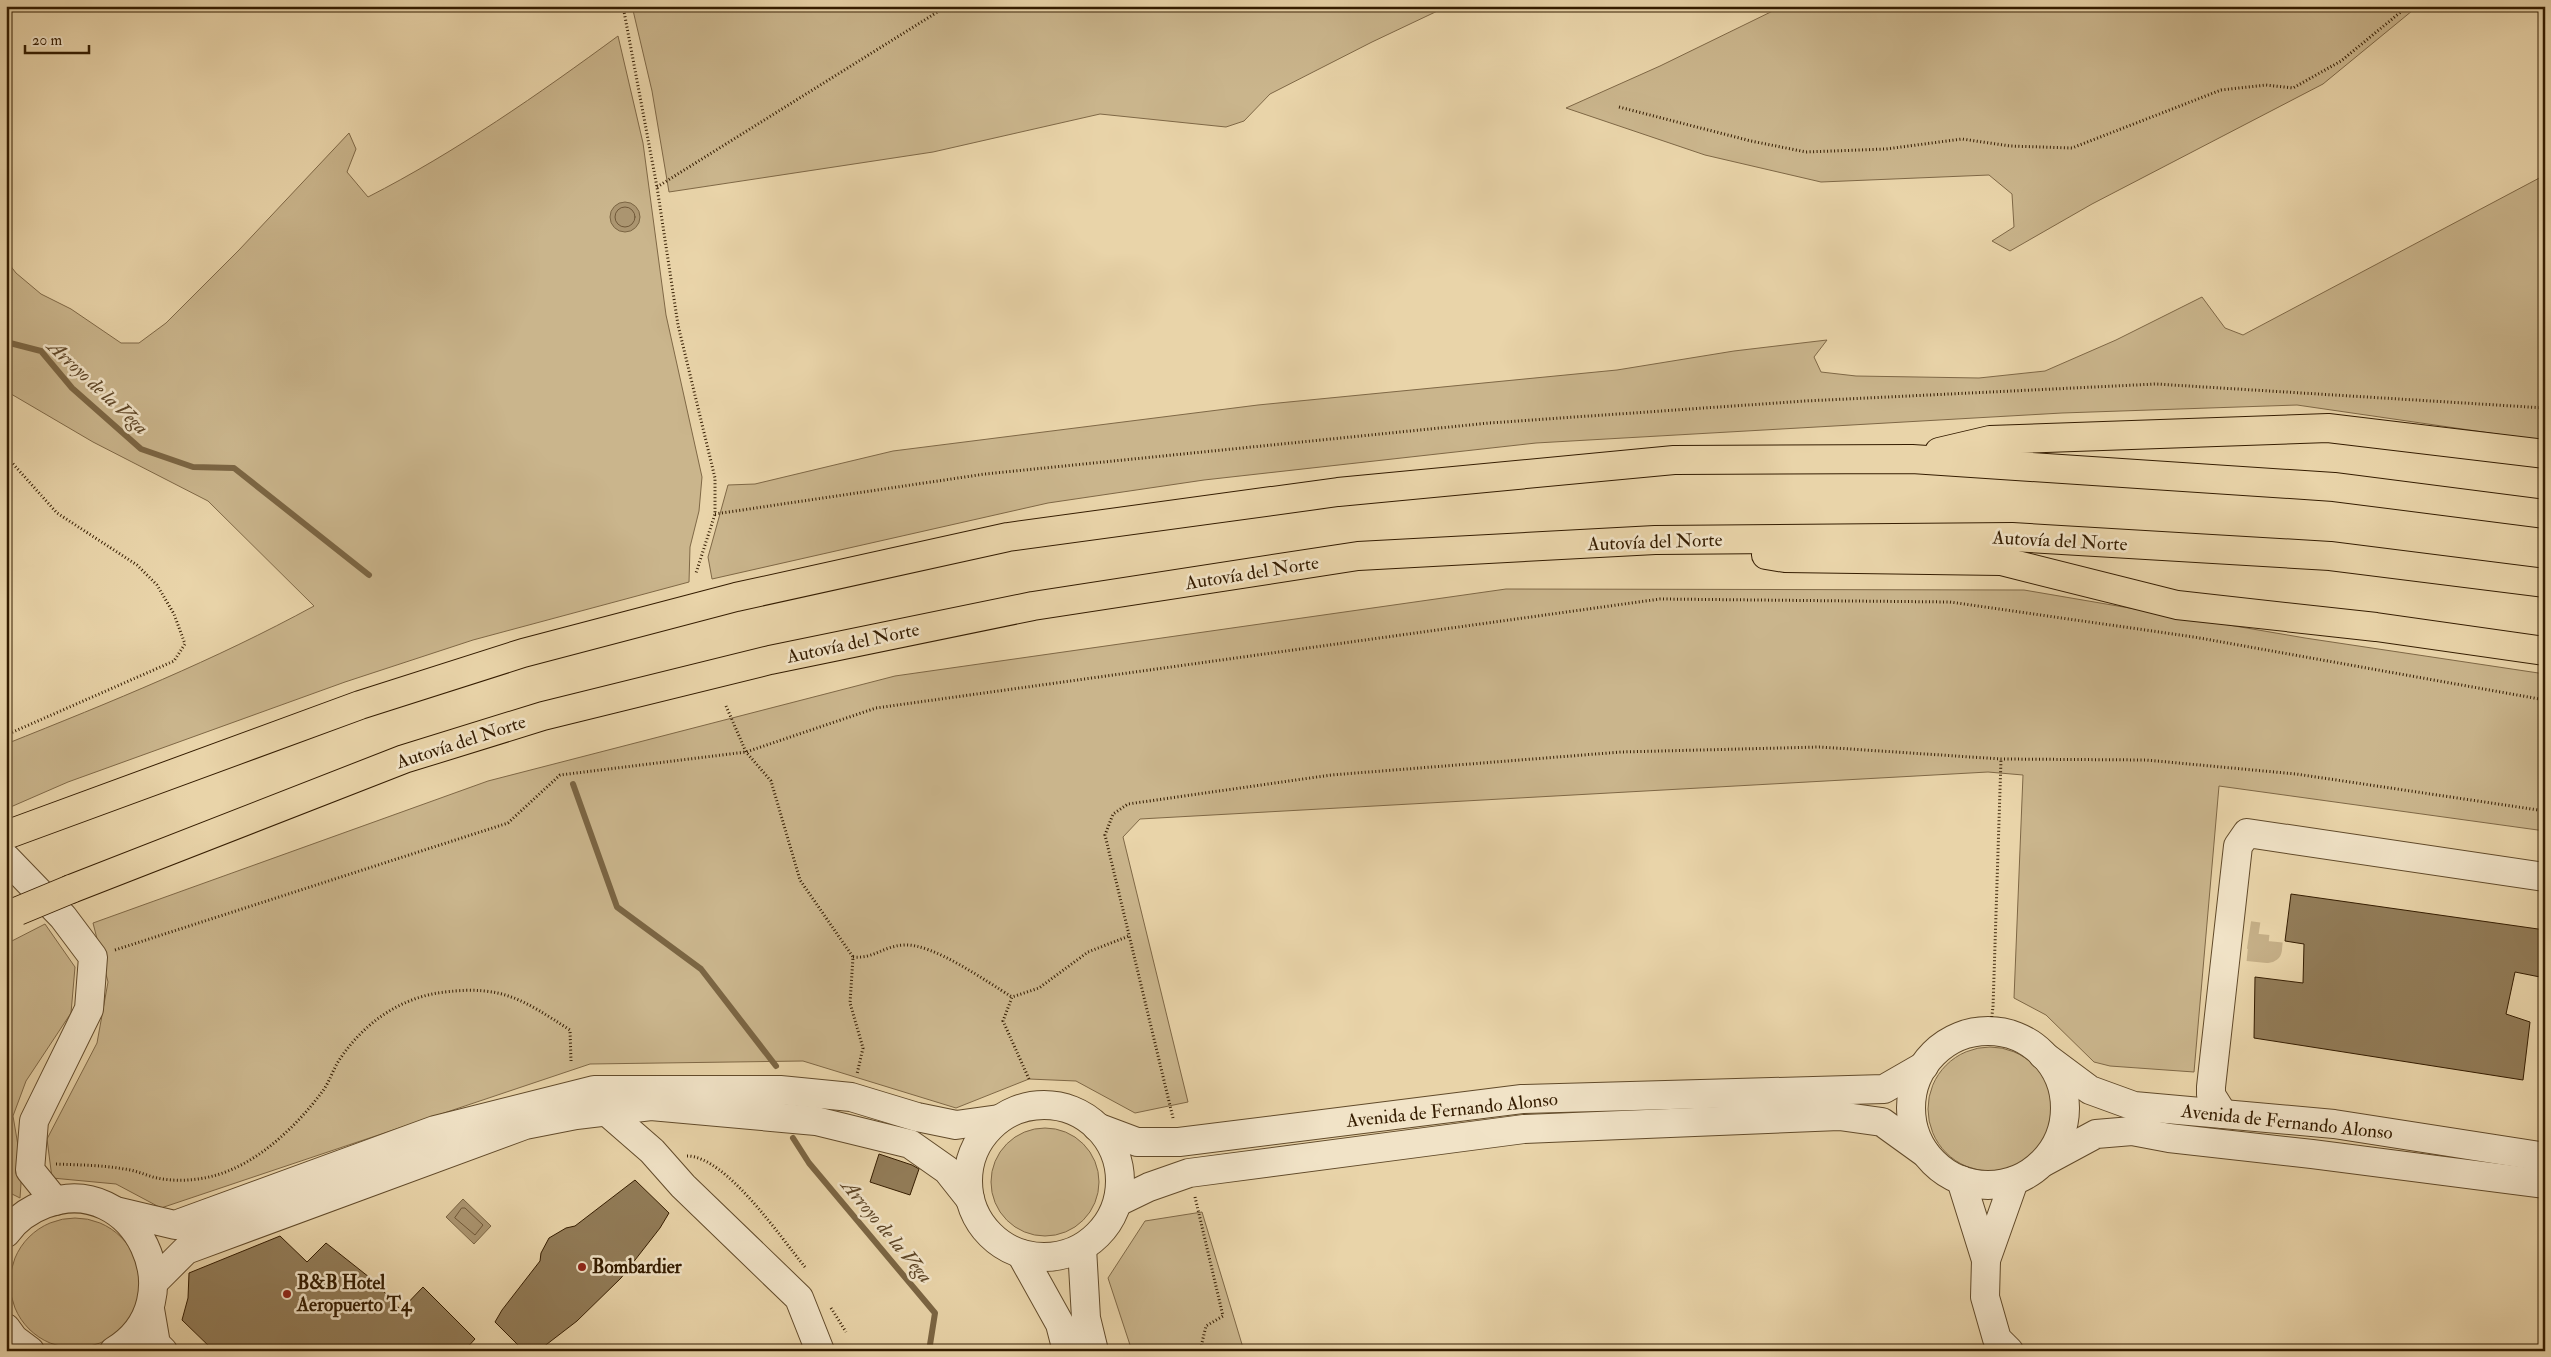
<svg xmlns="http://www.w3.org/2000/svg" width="2551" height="1357" viewBox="0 0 2551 1357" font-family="'IM FELL Double Pica',serif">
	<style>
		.green { fill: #cab58c; stroke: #7f6846 }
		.water { fill: #ab9570; stroke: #7b6543 }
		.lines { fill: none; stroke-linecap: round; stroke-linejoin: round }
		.shore { stroke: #705838; stroke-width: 1 }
		.stream { stroke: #7b6543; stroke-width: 6 }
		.building { fill: #927c58; stroke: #341c00 }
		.minor-tunnel { stroke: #c5af87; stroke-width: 28; stroke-dasharray: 28 14; stroke-linecap: butt }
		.minor-casing { stroke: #614a2a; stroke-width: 30 }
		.highway-casing { stroke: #341c00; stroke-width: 30 }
		.path { stroke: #341c00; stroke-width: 3; stroke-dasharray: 1 2.5; stroke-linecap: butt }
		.minor { stroke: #f1e3c7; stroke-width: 28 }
		.highway { stroke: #e9d4a9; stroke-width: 28 }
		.highway-bridge-casing { stroke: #341c00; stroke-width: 30; stroke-linecap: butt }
		.highway-bridge { stroke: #e9d4a9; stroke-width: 28 }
		.poi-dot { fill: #8f2418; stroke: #f1e3c7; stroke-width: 2 }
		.labels { text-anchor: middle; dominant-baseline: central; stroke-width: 5; stroke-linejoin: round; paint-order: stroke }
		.street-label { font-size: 19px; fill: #341c00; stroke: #f1e3c7 }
		.poi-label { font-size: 19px; font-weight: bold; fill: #341c00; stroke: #f1e3c7; text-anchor: start }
		.water-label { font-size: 20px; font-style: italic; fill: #5e4627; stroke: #f1e3c7 }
	</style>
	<rect width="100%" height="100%" fill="#e9d4a9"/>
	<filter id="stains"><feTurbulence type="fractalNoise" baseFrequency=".004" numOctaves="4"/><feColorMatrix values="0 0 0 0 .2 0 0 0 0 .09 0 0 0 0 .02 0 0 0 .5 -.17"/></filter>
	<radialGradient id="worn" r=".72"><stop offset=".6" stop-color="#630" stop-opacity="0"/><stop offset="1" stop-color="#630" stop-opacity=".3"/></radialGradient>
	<g class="green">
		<polygon points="632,6 1448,6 1372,42 1270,94 1244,121 1226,127 1100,114 933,152 669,192 652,91"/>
		<polygon points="1783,6 2418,6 2323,84 2092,204 2010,251 1992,241 2014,227 2012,194 1989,175 1821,182 1705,155 1566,108 1660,66"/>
		<path d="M618,36L643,143L666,315L702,477L699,511L690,547L689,582L473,640L345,682L68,782L6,809V744C111,702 215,660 314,606L208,501L93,442L6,391V260L16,273L41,294L71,309L121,343H139L166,323L239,250L349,133L356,149L347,172L368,197C456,152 539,94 618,36Z"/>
		<polygon points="2545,175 2545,441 2297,405 2062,413 1536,443 1204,480 1048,503 712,579 708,557 728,485 755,484 893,451 1258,405 1617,370 1734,351 1827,340 1814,357 1821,372 1856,376 1979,378 2045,371 2116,340 2202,297 2225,328 2243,335"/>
		<polygon points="1506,589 2024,590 2305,638 2545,674 2545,831 2219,786 2194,1072 2110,1066 2094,1062 2046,1015 2014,998 2023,775 1988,772 1140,819 1123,837 1188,1102 1135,1113 1076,1081 1029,1079 956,1108 803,1061 590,1064 161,1208 116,1184 52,1178 47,1139 97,1043 108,982 93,923 488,781 895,676"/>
		<polygon points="45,924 75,967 71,1013 26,1081 13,1116 22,1169 20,1198 6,1191 6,944"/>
		<circle cx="1990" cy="1109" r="62"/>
		<circle cx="1045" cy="1182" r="54"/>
		<polygon points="1202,1212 1244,1351 1132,1351 1108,1278 1145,1221"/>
		<circle cx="75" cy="1283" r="65"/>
	</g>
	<g class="water">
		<circle cx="625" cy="217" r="15"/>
		<polygon points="463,1199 491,1226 474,1244 446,1217"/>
	</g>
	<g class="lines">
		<g class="shore">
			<circle cx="625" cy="217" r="10"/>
			<polygon points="462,1208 465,1208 483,1225 475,1235 455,1218"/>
		</g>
		<g class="stream">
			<polyline points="6,342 41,351 72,388 141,449 193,467 234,468 369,575"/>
			<polyline points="573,784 617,907 701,969 776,1066"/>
			<polyline points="793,1138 809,1163 935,1313 929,1351"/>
		</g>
	</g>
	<g class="building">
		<polygon points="2291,894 2545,930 2545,978 2515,972 2506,1014 2530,1022 2523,1080 2254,1038 2255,977 2303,983 2304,944 2285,941"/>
		<polygon points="879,1154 912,1165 919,1169 910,1195 870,1182"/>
		<polygon points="635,1180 669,1213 660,1228 621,1278 577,1321 538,1351 524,1351 495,1322 502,1310 540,1261 541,1253 549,1238 566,1228 575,1226"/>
		<polygon points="280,1236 307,1262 326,1243 374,1281 401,1310 423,1287 475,1339 464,1351 214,1351 182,1320 188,1298 189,1273"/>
	</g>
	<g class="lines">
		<polyline class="minor-tunnel" points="2248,947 2268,949 2269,938 2249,935"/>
		<defs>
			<g id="minor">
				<polyline points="6,858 63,917 93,957 89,1009 34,1121 30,1170 55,1201"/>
				<circle cx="1988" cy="1108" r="77"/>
				<polyline points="2043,1055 2090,1090 2134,1106 2334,1124 2545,1157"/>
				<circle cx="1044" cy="1181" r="76"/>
				<polyline points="606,1111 652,1151 683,1186 799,1298 820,1351"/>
				<polyline points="2223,1114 2211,1095 2211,1087 2238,846 2247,833 2545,877"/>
				<polyline points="1097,1127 1137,1142 1179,1142 1522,1099 1884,1089 1924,1066"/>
				<polyline points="2044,1162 2096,1134 2132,1131 2169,1138 2312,1154 2545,1184"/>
				<polyline points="1961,1180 1986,1260 1985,1297 1997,1339 2009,1351"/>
				<polyline points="1118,1202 1149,1187 1189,1173 1524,1129 1839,1116 1882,1122 1925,1153"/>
				<polyline points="116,1211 175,1225 435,1130 594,1090 780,1090 851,1097 917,1117 956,1125 999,1119"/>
				<path d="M6,1233C16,1219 29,1210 45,1204C135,1170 197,1301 114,1351"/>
				<polyline points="1082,1248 1086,1318 1094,1351"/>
				<polyline points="1021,1254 1060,1324 1067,1351"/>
				<polyline points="1986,1260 2014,1181"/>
				<polyline points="154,1282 186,1250 525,1125 576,1115 651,1106 816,1121 910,1144 947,1170 970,1199"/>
				<polyline points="150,1309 156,1344 163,1351"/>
				<polyline points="6,1328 14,1339 30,1351"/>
			</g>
			<g id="highway">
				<polyline points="1939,452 1990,440 2328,428 2545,454"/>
				<polyline points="1766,555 1785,558 2001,561 2177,605 2376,627 2545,651"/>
				<polyline points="6,835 360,705 523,653 736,597 1008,537 1338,492 1674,460 1912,459 2334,487 2545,514"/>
				<polyline points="71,889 404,759 543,716 770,660 1033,606 1358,556 1655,540 2012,537 2330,556 2545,583"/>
			</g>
		</defs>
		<use href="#minor" class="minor-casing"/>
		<use href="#highway" class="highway-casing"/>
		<g class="path">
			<polyline points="623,6 657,187 678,325 715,478 715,514 696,573"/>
			<polyline points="1619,107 1751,141 1806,152 1886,149 1962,139 2010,146 2072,148 2221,90 2266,85 2293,88 2341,61 2408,6"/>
			<polyline points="657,187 947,6"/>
			<polyline points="6,456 57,513 137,565 157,585 174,614 185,644 174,661 6,735"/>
			<polyline points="715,514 985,474 1489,423 1805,401 2156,384 2545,408"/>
			<polyline points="726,706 746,752 771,781 800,880 853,957 850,1003 863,1048 857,1074"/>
			<polyline points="115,950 508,823 560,775 746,752 876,708 1660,599 1950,602 2194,637 2545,700"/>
			<path d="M853,957C874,959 883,946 904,945C933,943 987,982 1012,997"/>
			<polyline points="1990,1031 1993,1007 2001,759"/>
			<polyline points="1029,1079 1003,1021 1012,997 1039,988 1088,952 1129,936"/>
			<polyline points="1173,1118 1105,835 1113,814 1128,804 1331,775 1621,752 1820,747 2001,759 2146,760 2296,774 2545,811"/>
			<path d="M687,1156C726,1156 781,1238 805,1267"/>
			<path d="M56,1164C79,1165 102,1165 124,1169C134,1170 143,1174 153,1177C172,1182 194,1181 213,1176C256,1165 296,1127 322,1092C329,1083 332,1072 338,1062C362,1024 400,997 445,992C503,985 523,1000 570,1030L571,1061"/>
			<polyline points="1195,1197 1223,1316 1206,1326 1200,1351"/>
			<polyline points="831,1308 846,1332"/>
		</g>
		<use href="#minor" class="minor"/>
		<use href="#highway" class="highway"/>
		<defs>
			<polyline id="highway-bridge" points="18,911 71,889"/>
		</defs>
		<use href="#highway-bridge" class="highway-bridge-casing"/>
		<use href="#highway-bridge" class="highway-bridge"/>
	</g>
	<g class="poi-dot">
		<circle cx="582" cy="1267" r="5"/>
		<circle cx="287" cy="1294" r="5"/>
	</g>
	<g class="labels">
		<g class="street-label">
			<text transform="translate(2060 541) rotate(3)">Autovía del Norte</text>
			<text transform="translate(1655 542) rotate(-2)">Autovía del Norte</text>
			<text transform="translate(1252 573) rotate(-9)">Autovía del Norte</text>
			<text transform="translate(853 643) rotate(-12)">Autovía del Norte</text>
			<text transform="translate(461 742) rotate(-18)">Autovía del Norte</text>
			<text transform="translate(1452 1110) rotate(-6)">Avenida de Fernando Alonso</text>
			<text transform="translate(2287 1122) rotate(6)">Avenida de Fernando Alonso</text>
		</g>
		<g class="poi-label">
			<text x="592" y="1267">Bombardier</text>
			<text x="297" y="1283">B&amp;B Hotel<tspan x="297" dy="22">Aeropuerto T4</tspan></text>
		</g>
		<g class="water-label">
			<text transform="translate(98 387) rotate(43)">Arroyo de la Vega</text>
			<text transform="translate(887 1231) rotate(50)">Arroyo de la Vega</text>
		</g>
	</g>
	<rect width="2551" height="1357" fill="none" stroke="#e9d4a9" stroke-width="25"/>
	<rect x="8" y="8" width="2536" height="1342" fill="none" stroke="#341c00" stroke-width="2.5"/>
	<rect x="12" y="12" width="2526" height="1332" fill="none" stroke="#341c00"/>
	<path d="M25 45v8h64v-8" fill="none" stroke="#341c00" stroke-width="2.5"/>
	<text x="32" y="45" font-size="15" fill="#341c00" stroke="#f1e3c7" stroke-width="4" paint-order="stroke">20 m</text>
	<rect width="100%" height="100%" filter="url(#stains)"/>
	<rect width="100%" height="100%" fill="url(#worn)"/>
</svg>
